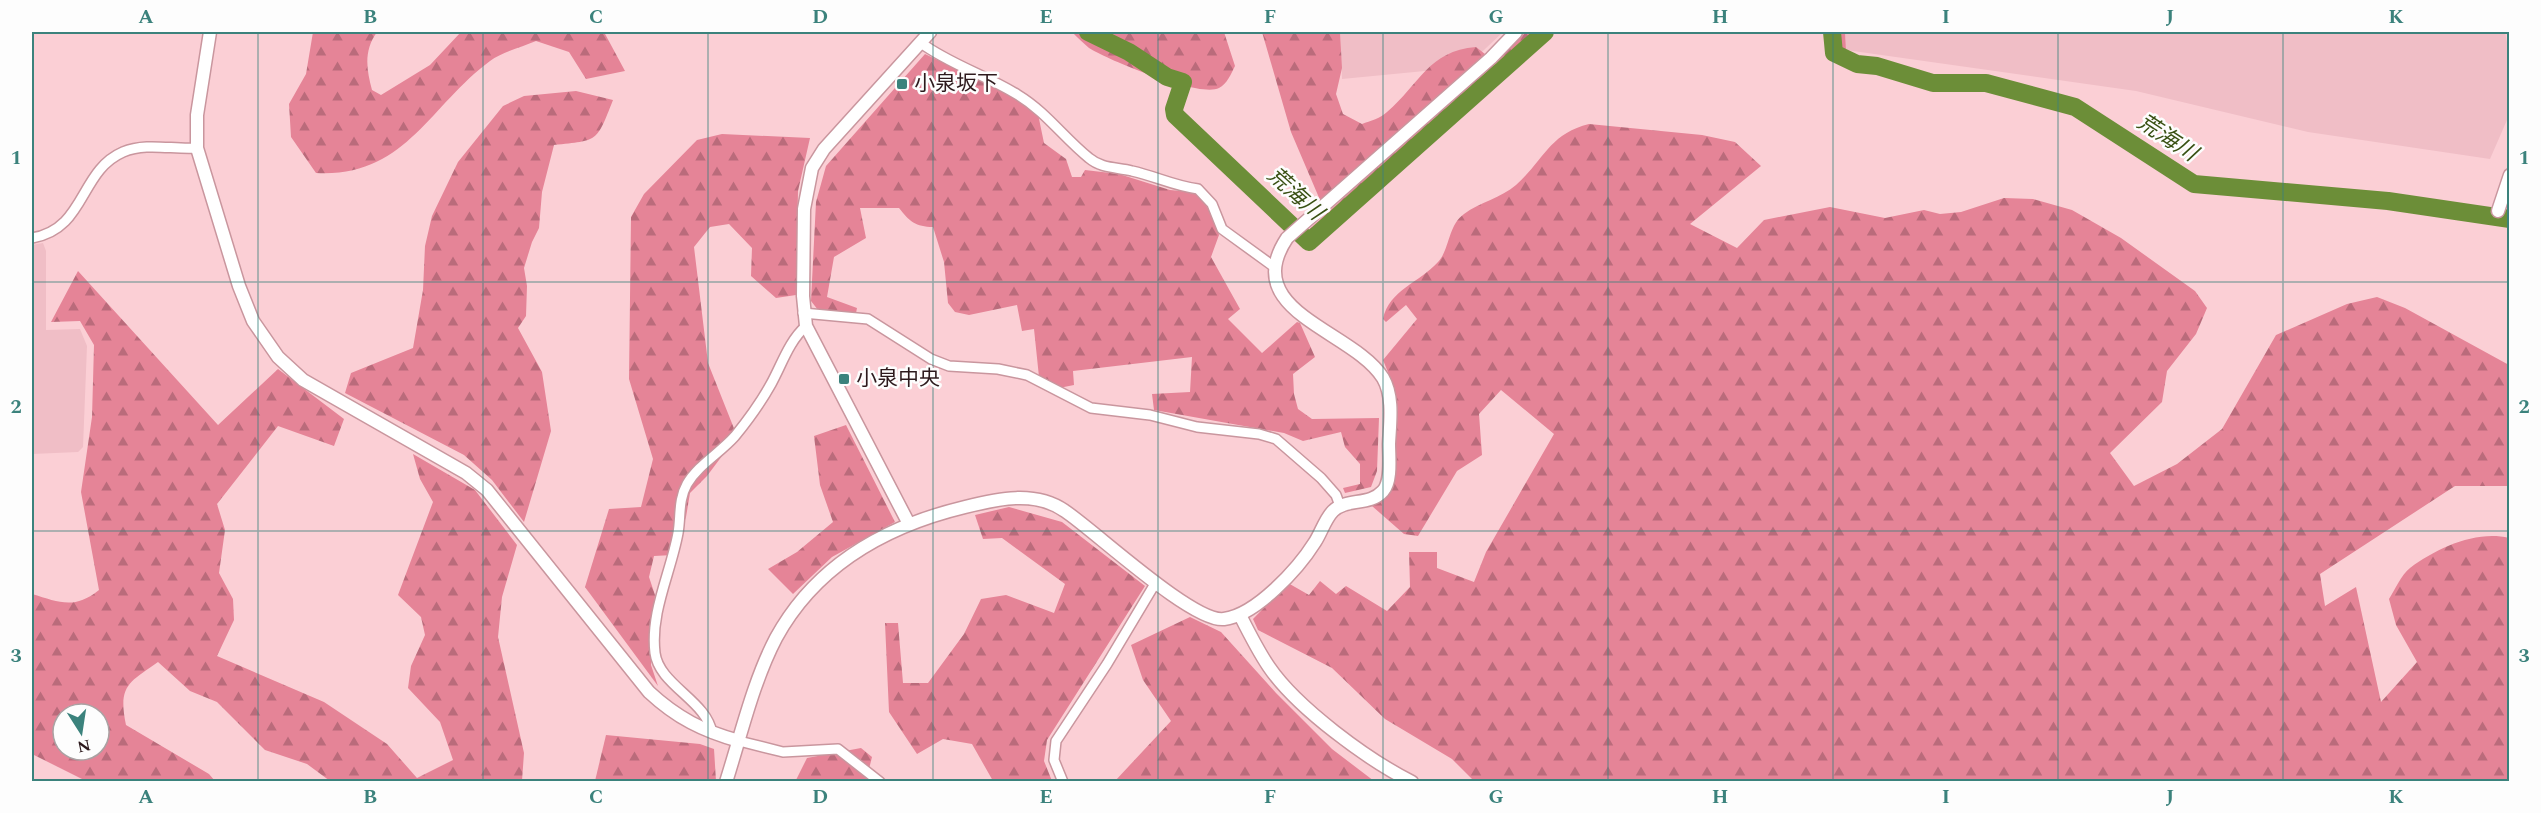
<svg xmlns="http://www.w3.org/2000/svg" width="2541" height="813" viewBox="0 0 2541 813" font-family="Spectral,'Noto Sans JP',serif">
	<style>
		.built { fill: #f0bec6 }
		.forest { fill: url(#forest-firs); fill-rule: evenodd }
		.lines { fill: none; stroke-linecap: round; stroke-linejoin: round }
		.river { stroke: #6c8e38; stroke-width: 18 }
		.minor-casing { stroke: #c9969e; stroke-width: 12 }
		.tertiary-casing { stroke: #c9969e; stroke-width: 15 }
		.minor { stroke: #fff; stroke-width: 9 }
		.tertiary { stroke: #fff; stroke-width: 12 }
		.grid { fill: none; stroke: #3b827c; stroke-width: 1.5; stroke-opacity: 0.55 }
		.poi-dot { fill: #3b827c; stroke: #fdfdfd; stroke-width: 2 }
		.labels { text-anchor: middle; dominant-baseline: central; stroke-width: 5; stroke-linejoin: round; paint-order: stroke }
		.poi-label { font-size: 21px; fill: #2d1a1d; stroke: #fdfdfd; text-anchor: start }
		.water-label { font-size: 22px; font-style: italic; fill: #395013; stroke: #fdfdfd }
		.neatline { fill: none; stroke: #3b827c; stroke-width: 2 }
		.grid-label { font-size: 20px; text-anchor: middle; font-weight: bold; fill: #3b827c }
	</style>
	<defs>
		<pattern id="forest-firs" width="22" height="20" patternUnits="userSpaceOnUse" patternTransform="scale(1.5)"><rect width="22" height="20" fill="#e58497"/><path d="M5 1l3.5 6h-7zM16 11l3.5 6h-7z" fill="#ba6b7b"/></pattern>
	</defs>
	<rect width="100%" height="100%" fill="#fbcfd5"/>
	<g class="built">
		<polygon points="1340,32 1503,32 1466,67 1342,79"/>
		<polygon points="1845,32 2505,32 2509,52 2509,104 2507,120 2490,159 2308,132 2136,91 1846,50"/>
		<polygon points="43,243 46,251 46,330 80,329 87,346 83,447 78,452 32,454 32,245"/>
	</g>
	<g class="forest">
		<path d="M313,32H377C364,50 366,68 372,90L381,95L430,65L461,32H604L625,71L586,79L569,52L536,41C522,47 502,52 490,61C429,106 405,178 316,173L291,137L289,104L306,74Z"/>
		<path d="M1072,32H1224L1235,66C1231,74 1227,84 1219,88C1199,98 1108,60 1089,48C1083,43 1077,37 1072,32Z"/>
		<path d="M1262,32H1340L1342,68L1336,94L1343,114L1362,124C1370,121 1381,118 1387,112C1420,84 1428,51 1476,47L1485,54L1320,200L1291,132Z"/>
		<polygon points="1526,32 1540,32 1370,191 1309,238 1304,234"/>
		<polygon points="1836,32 1845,32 1846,50 1838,49"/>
		<path d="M925,54L1020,99L1038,114L1044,143L1066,159L1072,177H1081L1085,170L1119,174L1170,190L1192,192L1201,197L1212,215L1219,235L1211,257L1240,309L1228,319L1262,353L1297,322L1300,323L1315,357L1293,374L1294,394L1298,409L1312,419L1379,418L1377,471L1371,487L1345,493L1343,488L1360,484V464L1345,447L1341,432L1303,441L1284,433L1154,410L1152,394L1190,392L1192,357L1073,371L1074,385L1059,388L1039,377L1034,329L1022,331L1017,305L969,315L955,312L948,303L944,262L933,227C916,227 909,221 899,208H860L866,238L834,257L827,297L857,308L856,313L818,310L811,301L816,202L826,166Z"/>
		<path d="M576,91L613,100C596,143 599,140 554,145L542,192L539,228L532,242L524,268L527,286L526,316L518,328L542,372L551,431L524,522L492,480L464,455L345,393L351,373L413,348L423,290L425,246L432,216L458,162L503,106L524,96Z"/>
		<path d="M1589,124L1702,135L1735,142L1761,166L1690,224L1737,248L1764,220L1830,207L1885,218L1924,210L1940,214L1961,212L2004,198L2033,199L2072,210L2121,238L2195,291L2207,308L2196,334L2167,371L2162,402L2110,453L2134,486L2177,464L2222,429L2276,335L2347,304L2377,297L2405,308L2509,365V486H2455L2320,574L2325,606L2356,587L2381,702L2417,662L2396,625L2389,599C2395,590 2401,575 2410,568C2437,548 2476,530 2509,538V781H1474L1452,759L1385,719L1332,668L1258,630L1253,619L1288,583L1309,595L1320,581L1336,594L1346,586L1387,611L1410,587L1409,552H1437V568L1474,582L1486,552L1554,434L1501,390L1479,414L1482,455L1457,471L1418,536L1404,534L1372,506L1385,499L1392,487L1398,410L1394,387L1383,360L1417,319L1406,305L1386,322L1383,319C1389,290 1419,283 1438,262C1450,249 1448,225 1464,214C1480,202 1501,198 1516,185C1544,160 1549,134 1589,124Z"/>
		<polygon points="722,134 810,138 798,191 796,295 776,298 751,276 752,248 729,224 710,227 694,247 708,363 737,436 707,476 690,493 686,517 673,555 654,556 649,577 655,595 651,665 658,686 585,587 609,509 641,507 653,459 629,379 631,217 644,194 697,140"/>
		<path d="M78,271L218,425L278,369L344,419L334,446L278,426L217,504L225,530L219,573L233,599L234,620L217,656L324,702L387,744L417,778L453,760L440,722L408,688L411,666L425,635L421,617L398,595L433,502L420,479L413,454L475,490L517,545L502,597L498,637L524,753L522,781H330L307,764L265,750L217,702L190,691L158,662C128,683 118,686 126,725L209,774L215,781H86L32,754V594C59,602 74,610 99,590L81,492L92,417L94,345L80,321L51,322ZM63,714H99V750H63Z"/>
		<polygon points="846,425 895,522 832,557 793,594 768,569 797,552 833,522 820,485 814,436"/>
		<polygon points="1009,507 1062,522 1145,586 1047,740 1044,761 1052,781 993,781 972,744 943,739 917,754 889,712 885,623 898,623 903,683 928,683 964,634 981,599 1006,595 1054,613 1065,584 1002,538 983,539 975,515"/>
		<polygon points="1190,617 1221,632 1276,693 1332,749 1374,781 1115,781 1171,721 1143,680 1131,645"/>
		<polygon points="606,735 700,744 714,749 716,781 595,781"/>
		<polygon points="861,748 872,757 866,781 795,782 807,758"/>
	</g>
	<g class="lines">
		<g class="river">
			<polyline points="1088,32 1129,52 1167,77 1183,82 1174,109 1175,115 1309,242 1545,32"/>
			<polyline points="1832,32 1834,53 1857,64 1877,66 1933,83 1986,83 2075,107 2194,184 2388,201 2510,219"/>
		</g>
		<defs>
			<g id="minor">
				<path d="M921,43C951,65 986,75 1018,95C1046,112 1064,138 1089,158C1102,169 1117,167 1132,171C1155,176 1174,186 1198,189L1212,204L1222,229L1273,266"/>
				<path d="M32,238C86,229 79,171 123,152C147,142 173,150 197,148"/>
				<polyline points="803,313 868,319 931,359 949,366 998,369 1027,375 1091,408 1150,415 1197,427 1259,434 1276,439 1321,478 1336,495 1340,506"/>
				<path d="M712,733C707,701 659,685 655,653C650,612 671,572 678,533C681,516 678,500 687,484C698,465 720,453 735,436C748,420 761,402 771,384C782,364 789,341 806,326"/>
				<polyline points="739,741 783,752 838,749 880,782"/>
				<polyline points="1063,782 1054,760 1056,741 1107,664 1156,582"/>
			</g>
			<g id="tertiary">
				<path d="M210,32L197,115V148L239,286L253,321L278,357L303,380L466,473L487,490L649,692C677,718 703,731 739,741"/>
				<polyline points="2498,211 2510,175"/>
				<polyline points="909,524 806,326 803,296 804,209 812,168 824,149 930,32"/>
				<path d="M1240,615C1249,633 1258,651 1269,667C1297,708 1368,760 1412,782"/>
				<path d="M726,782C741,735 753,682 776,638C816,565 886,526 965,507C997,499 1035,490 1065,511C1095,531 1193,623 1224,619C1256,615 1298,569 1315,542C1321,533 1325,519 1333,511C1346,498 1370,506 1383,491C1392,481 1389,457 1389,444C1390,423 1394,397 1383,378C1353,330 1238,312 1287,238L1491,58L1516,32"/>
			</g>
		</defs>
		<use href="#minor" class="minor-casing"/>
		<use href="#tertiary" class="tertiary-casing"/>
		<use href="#minor" class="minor"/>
		<use href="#tertiary" class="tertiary"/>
	</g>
	<path class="grid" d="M258,32V782M483,32V782M708,32V782M933,32V782M1158,32V782M1383,32V782M1608,32V782M1833,32V782M2058,32V782M2283,32V782M32,282H2510M32,531H2510"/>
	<g class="poi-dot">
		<rect x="896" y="78" width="12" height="12" rx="3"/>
		<rect x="838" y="373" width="12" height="12" rx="3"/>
	</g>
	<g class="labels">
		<g class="poi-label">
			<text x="914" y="84">小泉坂下</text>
			<text x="856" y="379">小泉中央</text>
		</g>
		<g class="water-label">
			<text transform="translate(2167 138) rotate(33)">荒海川</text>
			<text transform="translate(1295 194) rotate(42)">荒海川</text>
		</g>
	</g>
	<rect width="2541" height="813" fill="none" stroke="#fdfdfd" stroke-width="66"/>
	<g transform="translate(81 732) rotate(168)"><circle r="28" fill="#fdfdfd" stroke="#aaa2a3" stroke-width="1.5"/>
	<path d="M0-4.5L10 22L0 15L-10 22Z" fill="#3b827c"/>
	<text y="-9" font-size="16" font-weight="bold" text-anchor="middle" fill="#2d1a1d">N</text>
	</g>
	<rect x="33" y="33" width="2475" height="747" class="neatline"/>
	<g class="grid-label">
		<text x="146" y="23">A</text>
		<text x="370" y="23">B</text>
		<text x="596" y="23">C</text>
		<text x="820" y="23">D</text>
		<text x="1046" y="23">E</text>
		<text x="1270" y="23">F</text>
		<text x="1496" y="23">G</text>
		<text x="1720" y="23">H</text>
		<text x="1946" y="23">I</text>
		<text x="2170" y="23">J</text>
		<text x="2396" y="23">K</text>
		<text x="16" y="164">1</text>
		<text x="2524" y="164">1</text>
		<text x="16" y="413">2</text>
		<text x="2524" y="413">2</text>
		<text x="16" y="662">3</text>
		<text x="2524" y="662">3</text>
		<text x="146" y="803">A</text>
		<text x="370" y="803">B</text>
		<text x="596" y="803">C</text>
		<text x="820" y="803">D</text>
		<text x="1046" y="803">E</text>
		<text x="1270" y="803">F</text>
		<text x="1496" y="803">G</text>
		<text x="1720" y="803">H</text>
		<text x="1946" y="803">I</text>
		<text x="2170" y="803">J</text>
		<text x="2396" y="803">K</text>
	</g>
</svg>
